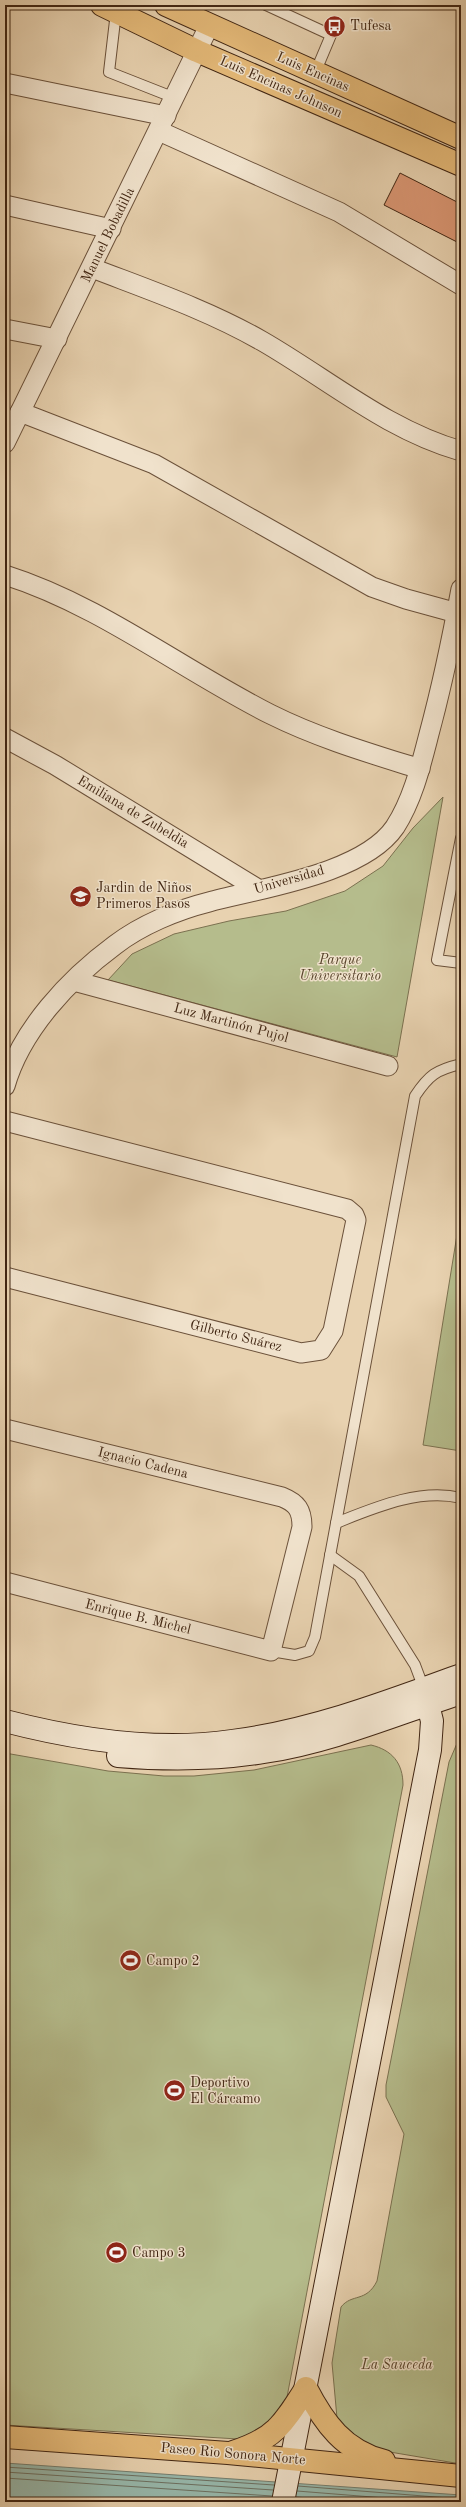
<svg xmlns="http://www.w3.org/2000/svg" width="466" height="2507" viewBox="0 0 466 2507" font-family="'Old Standard TT',serif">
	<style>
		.green { fill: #b5bc8c; stroke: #7b7150 }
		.water { fill: #97b8ac; stroke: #757e6f }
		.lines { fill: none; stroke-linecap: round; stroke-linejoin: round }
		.shore { stroke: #6c6f60; stroke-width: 1 }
		.building { fill: #da9774; stroke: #412613 }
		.lane-casing { stroke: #6b513a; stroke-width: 12 }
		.street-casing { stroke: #6b513a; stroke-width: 21 }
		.secondary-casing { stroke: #412613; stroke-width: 24 }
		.primary-casing { stroke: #412613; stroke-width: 24 }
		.lane { stroke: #f0e2cc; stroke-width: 10 }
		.street { stroke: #f0e2cc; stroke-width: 19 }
		.secondary { stroke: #f0e2cc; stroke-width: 22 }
		.primary { stroke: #e4b978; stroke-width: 22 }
		.labels { text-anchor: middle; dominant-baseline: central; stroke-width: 3; stroke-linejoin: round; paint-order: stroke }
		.poi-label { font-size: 14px; fill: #412613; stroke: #f0e2cc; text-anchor: start }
		.street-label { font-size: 14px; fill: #412613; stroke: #f0e2cc }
		.park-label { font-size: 14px; font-style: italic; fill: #58442b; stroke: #f0e2cc }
	</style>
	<rect width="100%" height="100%" fill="#e8d2b0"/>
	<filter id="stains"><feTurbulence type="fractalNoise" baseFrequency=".005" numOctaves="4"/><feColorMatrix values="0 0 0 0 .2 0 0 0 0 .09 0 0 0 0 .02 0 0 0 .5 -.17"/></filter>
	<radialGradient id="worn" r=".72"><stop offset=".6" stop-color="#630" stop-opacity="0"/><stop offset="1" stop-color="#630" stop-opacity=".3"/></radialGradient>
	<g class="green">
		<polygon points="443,797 397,1057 108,980 132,954 174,934 229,921 286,911 345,891 383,866 413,828"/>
		<polygon points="461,1210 461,1451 423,1445"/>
		<path d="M461,1734V2464L366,2448L337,2418L332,2363L341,2307C352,2293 366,2303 377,2281L404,2134L386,2097V2085L449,1762Z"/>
		<path d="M371,1745C392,1750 403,1763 403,1785L287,2397C271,2420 265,2430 238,2439L5,2425V1753L108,1771L164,1776H194L254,1770Z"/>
	</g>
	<polygon class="water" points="5,2463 461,2495 461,2502 5,2502"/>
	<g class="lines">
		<g class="shore">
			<polyline points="5,2467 274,2485"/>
			<polyline points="5,2472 273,2490"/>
			<polyline points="5,2478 272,2496"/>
			<polyline points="298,2486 461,2499"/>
			<polyline points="297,2491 435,2502"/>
			<polyline points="296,2497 357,2502"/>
		</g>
	</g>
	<polygon class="building" points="400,173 461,204 461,244 384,205"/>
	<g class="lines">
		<defs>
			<g id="lane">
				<polyline points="266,5 331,35 315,73"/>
				<polyline points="116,12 109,72 175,98"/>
				<polyline points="461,838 437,960 461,963"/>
				<path d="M336,1523C374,1508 419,1488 461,1498"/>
				<polyline points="330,1555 359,1576 415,1665 424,1689"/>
				<path d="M271,1651L295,1655L309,1651L315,1637L415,1096C429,1075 436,1070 461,1064"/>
			</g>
			<g id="street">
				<polyline points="5,83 166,116"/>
				<polyline points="159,131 339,212 461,285"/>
				<polyline points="5,205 111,229"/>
				<path d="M92,268C149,290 208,310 262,341C328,379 387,430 461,451"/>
				<polyline points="5,329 57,339"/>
				<polyline points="20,412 154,464 372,587 406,599 457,613"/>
				<polyline points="5,443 209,26"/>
				<path d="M5,575C100,605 181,669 270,714C318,738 369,753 420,769"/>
				<polyline points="5,738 55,765 258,889"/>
				<polyline points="74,981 388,1066"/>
				<path d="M5,1086C21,1030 69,979 115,945C141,925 177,910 209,902C261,888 363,874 395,827C413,799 421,765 429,734C442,686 452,638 461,589"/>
				<polyline points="5,1121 347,1209 354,1215 356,1220 333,1331 321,1350 301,1353 5,1277"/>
				<path d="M5,1429L282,1497C297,1503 302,1510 302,1527L271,1651L5,1582"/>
			</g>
			<g id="secondary">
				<path d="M5,1721C78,1740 157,1752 232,1741C311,1731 387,1702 461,1675"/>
				<path d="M118,1756C167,1760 215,1760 264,1752C331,1742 396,1714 461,1693"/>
				<polyline points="283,2502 430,1750 432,1721 424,1689"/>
			</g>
			<g id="primary">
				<polyline points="102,5 197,51 461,165"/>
				<polyline points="166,5 461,138"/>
				<polyline points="5,2437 228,2453 461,2476"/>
				<path d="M233,2452C275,2439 284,2423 306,2388C324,2423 344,2451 384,2461"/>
			</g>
		</defs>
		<use href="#lane" class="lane-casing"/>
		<use href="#street" class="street-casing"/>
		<use href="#secondary" class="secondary-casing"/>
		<use href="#primary" class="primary-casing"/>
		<use href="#lane" class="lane"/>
		<use href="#street" class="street"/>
		<use href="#secondary" class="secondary"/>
		<use href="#primary" class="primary"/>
	</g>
	<defs>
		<symbol id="bus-disc" viewBox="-11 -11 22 22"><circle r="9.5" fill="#8f2418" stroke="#f0e2cc"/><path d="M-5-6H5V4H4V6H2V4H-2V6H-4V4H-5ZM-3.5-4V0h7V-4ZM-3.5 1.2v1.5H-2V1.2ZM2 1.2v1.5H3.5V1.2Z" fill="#fff"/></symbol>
		<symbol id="school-disc" viewBox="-11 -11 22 22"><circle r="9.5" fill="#8f2418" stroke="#f0e2cc"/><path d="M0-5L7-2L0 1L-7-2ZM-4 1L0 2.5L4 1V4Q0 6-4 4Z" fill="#fff"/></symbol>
		<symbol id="stadium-disc" viewBox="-11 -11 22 22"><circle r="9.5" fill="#8f2418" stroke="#f0e2cc"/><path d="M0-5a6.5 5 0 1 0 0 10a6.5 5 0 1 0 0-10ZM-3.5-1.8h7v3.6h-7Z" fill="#fff"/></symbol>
	</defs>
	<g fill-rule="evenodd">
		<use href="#bus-disc" x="322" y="14" width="25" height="25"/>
		<use href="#school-disc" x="68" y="884" width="25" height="25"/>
		<use href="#stadium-disc" x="118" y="1948" width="25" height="25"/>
		<use href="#stadium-disc" x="162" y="2078" width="25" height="25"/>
		<use href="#stadium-disc" x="104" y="2240" width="25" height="25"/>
	</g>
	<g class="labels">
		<g class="poi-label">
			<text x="350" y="26">Tufesa</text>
			<text x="96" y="888">Jardin de Niños<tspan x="96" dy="16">Primeros Pasos</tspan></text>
			<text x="146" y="1961">Campo 2</text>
			<text x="190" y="2083">Deportivo<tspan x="190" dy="16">El Cárcamo</tspan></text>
			<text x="132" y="2253">Campo 3</text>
		</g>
		<g class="street-label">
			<text transform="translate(313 72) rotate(24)">Luis Encinas</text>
			<text transform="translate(281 87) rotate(24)">Luis Encinas Johnson</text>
			<text transform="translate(108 235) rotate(-64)">Manuel Bobadilla</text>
			<text transform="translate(133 812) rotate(31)">Emiliana de Zubeldia</text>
			<text transform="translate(289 880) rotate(-16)">Universidad</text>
			<text transform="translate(231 1023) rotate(15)">Luz Martinón Pujol</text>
			<text transform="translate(236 1336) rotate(14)">Gilberto Suárez</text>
			<text transform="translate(143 1463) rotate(14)">Ignacio Cadena</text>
			<text transform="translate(138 1617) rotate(14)">Enrique B. Michel</text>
			<text transform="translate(233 2454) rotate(5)">Paseo Rio Sonora Norte</text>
		</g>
		<g class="park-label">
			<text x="340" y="960">Parque<tspan x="340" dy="16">Universitario</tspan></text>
			<text x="397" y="2365">La Sauceda</text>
		</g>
	</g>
	<rect width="466" height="2507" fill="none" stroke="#e8d2b0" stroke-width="20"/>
	<rect x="6" y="6" width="454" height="2495" fill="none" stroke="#412613" stroke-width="2"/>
	<rect x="10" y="10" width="446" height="2487" fill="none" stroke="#412613"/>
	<rect width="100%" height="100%" filter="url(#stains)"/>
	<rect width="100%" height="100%" fill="url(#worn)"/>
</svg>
